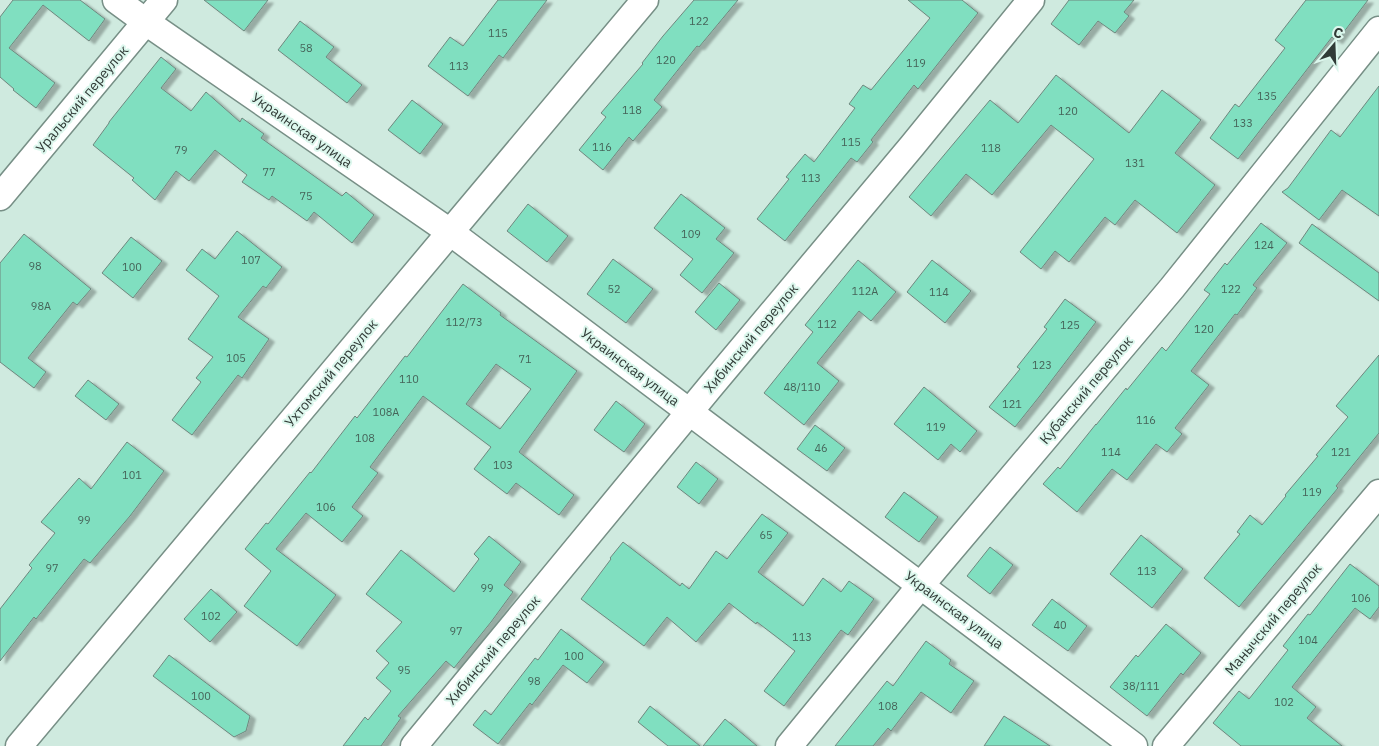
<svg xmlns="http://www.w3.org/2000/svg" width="1379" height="746" viewBox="0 0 1379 746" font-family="'IBM Plex Sans',sans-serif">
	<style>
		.building { fill: #80dfc0; stroke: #6f877e; fill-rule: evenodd; filter: url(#shadow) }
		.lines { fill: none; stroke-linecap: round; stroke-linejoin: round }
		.minor-casing { stroke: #778f86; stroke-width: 29 }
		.minor { stroke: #fff; stroke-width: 26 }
		.labels { text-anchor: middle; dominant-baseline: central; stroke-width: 4; stroke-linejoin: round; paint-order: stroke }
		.number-label { font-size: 11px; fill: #456459 }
		.street-label { font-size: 14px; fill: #313b37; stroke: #dcf7ed }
	</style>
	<defs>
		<filter id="shadow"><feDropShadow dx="5.5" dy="3" stdDeviation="1" flood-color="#0004"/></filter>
	</defs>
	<rect width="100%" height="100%" fill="#cfeadf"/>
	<g class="building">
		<polygon points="13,0 80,0 105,19 89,41 43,5 9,48 55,83 36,108 13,90 14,89 0,77 0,17"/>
		<polygon points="204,0 268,0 244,31"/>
		<polygon points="498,0 547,0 503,58 499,55 468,96 428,66 450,37 463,46"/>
		<polygon points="694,0 738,0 699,47 697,46 654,100 662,107 633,141 629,137 603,170 579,150 606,117 601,113 643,64 642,63 663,36"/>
		<polygon points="908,0 962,0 978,13 918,89 914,85 871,140 873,142 857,162 851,158 785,241 757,219 789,179 786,177 805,154 814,162 855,108 849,104 863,85 871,90 930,18"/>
		<polygon points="1069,0 1134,0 1124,12 1129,16 1115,33 1098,21 1079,45 1051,24"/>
		<polygon points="1306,0 1368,0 1337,41 1332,37 1238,159 1210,138 1235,104 1239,107 1285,48 1275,40"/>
		<polygon points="300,21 334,47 326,57 362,85 347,103 278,50"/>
		<polygon points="161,57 176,69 161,88 191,111 206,92 240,122 242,118 264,134 261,138 342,196 346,192 374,215 352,243 314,212 307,221 272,196 269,200 242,182 247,175 215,150 189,181 176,171 155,200 132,180 134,178 93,145 109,123 109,122"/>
		<polygon points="1056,75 1129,133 1162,90 1201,120 1175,153 1215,185 1177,233 1135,200 1115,225 1105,217 1069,262 1055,251 1041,269 1020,252 1094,159 1051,125 992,195 966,174 931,216 909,197 990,100 1018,123"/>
		<polygon points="1379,86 1379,216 1342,190 1319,220 1282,192 1288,188 1331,130 1340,137"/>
		<polygon points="412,100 443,124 420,154 388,130"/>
		<polygon points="681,194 725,228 716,239 734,253 702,293 680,275 693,259 654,228"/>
		<polygon points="528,204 568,236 547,262 507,231"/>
		<polygon points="1261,223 1287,243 1253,285 1257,288 1237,315 1235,314 1191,371 1209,385 1175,428 1182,434 1167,452 1156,444 1127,480 1112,469 1077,512 1043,484 1058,467 1060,469 1096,424 1096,425 1126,388 1127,390 1162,347 1166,351 1210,294 1204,290 1225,263 1227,265"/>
		<polygon points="1312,224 1379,273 1379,301 1299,243"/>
		<polygon points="237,231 282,267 266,288 263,286 238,317 269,339 242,378 238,375 192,435 172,420 201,382 196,378 213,357 188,339 219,296 186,270 202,249 215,259"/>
		<polygon points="24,234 91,289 77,305 73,302 28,358 46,372 34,388 0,362 0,263"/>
		<polygon points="131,237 162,261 133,298 102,273"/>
		<polygon points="613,259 653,289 626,323 587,294"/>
		<polygon points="858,260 896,292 871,321 859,311 817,363 839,381 804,425 764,393 813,332 805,325"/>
		<polygon points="932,260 971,291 945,323 907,292"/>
		<polygon points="719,283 740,300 716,330 695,312"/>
		<path d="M463,284L501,313L500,315L577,371L519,452L574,495L559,515L516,483L507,494L474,469L491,447L423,396L370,467L378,473L352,507L363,516L342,542L306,513L276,549L336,595L297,646L244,606L271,571L245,549L266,523L268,524L310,472L311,473L355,416L357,418L405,356L407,357ZM496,364L531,389L500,429L466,404Z"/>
		<polygon points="1065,299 1096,322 1039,397 1015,427 989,407 1020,369 1017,367 1047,329 1044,327"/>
		<polygon points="1379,355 1379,433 1336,486 1338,488 1239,607 1204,578 1240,534 1237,532 1250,515 1262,525 1286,496 1285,495 1318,456 1316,455 1348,417 1336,406"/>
		<polygon points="88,380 119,404 106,420 75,396"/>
		<polygon points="924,387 977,431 960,452 951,444 938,460 894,424"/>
		<polygon points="616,401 645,424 624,452 594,430"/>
		<polygon points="815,425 845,448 827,471 797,449"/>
		<polygon points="127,442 164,471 130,516 90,563 84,559 36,619 34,617 0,661 0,609 32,568 29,565 55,533 41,522 79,478 91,489"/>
		<polygon points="696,462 718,479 699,504 677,487"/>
		<polygon points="904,492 938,517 919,542 885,517"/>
		<polygon points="762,514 788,533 758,572 803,606 823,578 841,592 849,581 874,599 848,635 841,630 784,706 764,691 795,651 757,622 756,624 729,603 696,642 667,617 644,646 581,599 611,559 610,558 623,542 680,586 682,583 689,589 716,551 727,559"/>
		<polygon points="1141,535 1183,569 1152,608 1110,574"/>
		<polygon points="489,536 521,562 504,585 513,592 491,622 454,668 446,661 398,716 401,718 381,746 343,746 365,717 368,720 391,691 376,678 389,663 376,651 402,622 366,594 401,550 454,592 479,559 474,554"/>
		<polygon points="990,547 1013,565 990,594 967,576"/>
		<polygon points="1350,564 1379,586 1379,607 1370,619 1355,608 1292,687 1316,707 1307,718 1342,746 1241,746 1213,723 1239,691 1249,699 1288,650 1283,646 1308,614 1310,615"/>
		<polygon points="211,589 237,612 210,642 184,619"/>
		<polygon points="1052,599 1087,626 1068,651 1032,625"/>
		<polygon points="1166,624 1201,653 1183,675 1181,673 1147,716 1110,687 1136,655 1138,657"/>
		<polygon points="561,629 604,662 587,683 563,665 532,705 530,703 498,744 473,725 485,710 491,715 535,658 538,660"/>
		<polygon points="926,641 951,660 949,664 974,681 951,713 921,692 891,731 888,728 873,746 835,746 887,681 893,686"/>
		<polygon points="169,655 250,716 246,731 234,737 153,676"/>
		<polygon points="650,706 700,746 668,746 638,722"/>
		<polygon points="1004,716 1050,746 984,746"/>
		<polygon points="725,719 757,746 703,746"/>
	</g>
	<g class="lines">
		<defs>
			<g id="minor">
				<polyline points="116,0 146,22 450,232 1134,746"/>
				<polyline points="0,197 164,0"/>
				<polyline points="19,746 645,0"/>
				<polyline points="414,746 710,387 912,146 1031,0"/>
				<polyline points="789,746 921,585 1172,288 1379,30"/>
				<polyline points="1166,746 1379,493"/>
			</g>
		</defs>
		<use href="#minor" class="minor-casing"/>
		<use href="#minor" class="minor"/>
	</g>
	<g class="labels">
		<g class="number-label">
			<text x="699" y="21">122</text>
			<text x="498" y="33">115</text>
			<text x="306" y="48">58</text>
			<text x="666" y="60">120</text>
			<text x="916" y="63">119</text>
			<text x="459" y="66">113</text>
			<text x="1267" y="96">135</text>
			<text x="632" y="110">118</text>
			<text x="1068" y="111">120</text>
			<text x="1243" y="123">133</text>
			<text x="851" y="142">115</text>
			<text x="602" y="147">116</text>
			<text x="991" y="148">118</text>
			<text x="181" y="150">79</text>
			<text x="1135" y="163">131</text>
			<text x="269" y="172">77</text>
			<text x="811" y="178">113</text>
			<text x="306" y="196">75</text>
			<text x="691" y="234">109</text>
			<text x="1264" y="245">124</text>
			<text x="251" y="260">107</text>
			<text x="35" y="266">98</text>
			<text x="132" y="267">100</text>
			<text x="614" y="289">52</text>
			<text x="1231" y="289">122</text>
			<text x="865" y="291">112А</text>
			<text x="939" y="292">114</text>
			<text x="41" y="306">98А</text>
			<text x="464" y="322">112/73</text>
			<text x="827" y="324">112</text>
			<text x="1070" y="325">125</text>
			<text x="1204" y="329">120</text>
			<text x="236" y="358">105</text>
			<text x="525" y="359">71</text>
			<text x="1042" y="365">123</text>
			<text x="409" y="379">110</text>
			<text x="802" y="387">48/110</text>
			<text x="1012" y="404">121</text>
			<text x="386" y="412">108А</text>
			<text x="1146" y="420">116</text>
			<text x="936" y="427">119</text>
			<text x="365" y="438">108</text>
			<text x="821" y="448">46</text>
			<text x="1111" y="452">114</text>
			<text x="1341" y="452">121</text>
			<text x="503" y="465">103</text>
			<text x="132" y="475">101</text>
			<text x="1312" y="492">119</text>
			<text x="326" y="507">106</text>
			<text x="84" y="520">99</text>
			<text x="766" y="535">65</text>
			<text x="52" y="568">97</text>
			<text x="1147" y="571">113</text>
			<text x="487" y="588">99</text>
			<text x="1361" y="598">106</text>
			<text x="211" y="616">102</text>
			<text x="1060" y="625">40</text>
			<text x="456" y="631">97</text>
			<text x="802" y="637">113</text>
			<text x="1308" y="640">104</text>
			<text x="574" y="656">100</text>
			<text x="404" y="670">95</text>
			<text x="534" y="681">98</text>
			<text x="1141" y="686">38/111</text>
			<text x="201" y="696">100</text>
			<text x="1284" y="702">102</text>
			<text x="888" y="706">108</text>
		</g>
		<g class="street-label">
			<text transform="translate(82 99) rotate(-50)">Уральский переулок</text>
			<text transform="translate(302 130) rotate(35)">Украинская улица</text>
			<text transform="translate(751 338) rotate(-50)">Хибинский переулок</text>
			<text transform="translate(630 367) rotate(37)">Украинская улица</text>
			<text transform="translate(331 373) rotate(-50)">Ухтомский переулок</text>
			<text transform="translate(1086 390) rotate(-50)">Кубанский переулок</text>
			<text transform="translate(954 610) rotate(37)">Украинская улица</text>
			<text transform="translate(1273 619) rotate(-50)">Манычский переулок</text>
			<text transform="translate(493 650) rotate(-50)">Хибинский переулок</text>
		</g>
	</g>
	<g transform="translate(1334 45) rotate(19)" stroke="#dcf7ed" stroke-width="4" paint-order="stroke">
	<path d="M0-4L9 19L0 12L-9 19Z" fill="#313b37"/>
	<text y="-8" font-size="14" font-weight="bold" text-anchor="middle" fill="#313b37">С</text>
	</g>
</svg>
